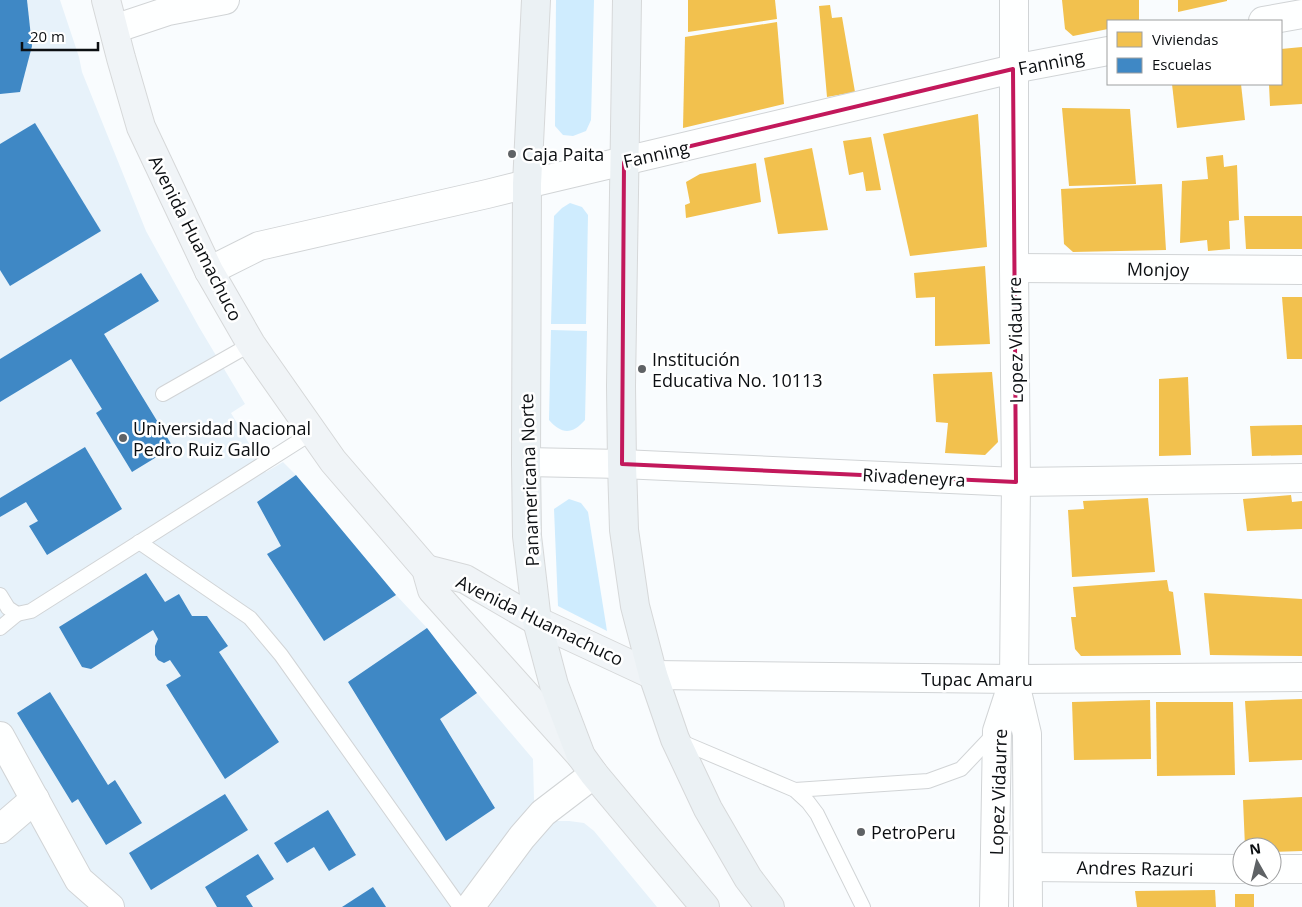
<svg xmlns="http://www.w3.org/2000/svg" width="1302" height="907" viewBox="0 0 1302 907" font-family="'Open Sans',sans-serif">
	<style>
		.built { fill: #e7f2fa }
		.green { fill: #cfecfe }
		.homes { fill: #f2c14e }
		.schools { fill: #3f88c5 }
		.lines { fill: none; stroke-linecap: round; stroke-linejoin: round }
		.service-casing { stroke: #d1d4d6; stroke-width: 16 }
		.minor-casing { stroke: #d1d4d6; stroke-width: 30 }
		.tertiary-casing { stroke: #d1d4d6; stroke-width: 30 }
		.primary-casing { stroke: #d6d8d9; stroke-width: 30 }
		.trunk-casing { stroke: #d6d8d9; stroke-width: 30 }
		.service { stroke: #feffff; stroke-width: 14 }
		.minor { stroke: #feffff; stroke-width: 28 }
		.tertiary { stroke: #feffff; stroke-width: 28 }
		.primary { stroke: #f0f4f7; stroke-width: 28 }
		.trunk { stroke: #ebf1f4; stroke-width: 28 }
		.marked { fill: none; stroke: #c2185b; stroke-width: 4; stroke-linejoin: round }
		.poi-dot { fill: #5f6265; stroke: #fff; stroke-width: 2 }
		.labels { text-anchor: middle; dominant-baseline: central; stroke-width: 5; stroke-linejoin: round; paint-order: stroke }
		.street-label { font-size: 18px; fill: #0c0f12; stroke: #fff }
		.poi-label { font-size: 18px; fill: #0c0f12; stroke: #fff; text-anchor: start }
	</style>
	<rect width="100%" height="100%" fill="#f9fcfe"/>
	<polygon class="built" points="0,0 60,0 79,57 82,72 146,231 199,327 245,404 231,413 266,472 283,462 296,475 396,595 427,628 477,693 533,759 534,800 548,821 569,821 584,823 594,831 657,907 0,907"/>
	<g class="green">
		<polygon points="556,0 594,0 591,120 586,131 573,136 563,135 555,126"/>
		<polygon points="570,203 582,207 588,215 586,324 551,324 554,216 562,208"/>
		<path d="M551,330L587,331L585,420C572,435 561,434 549,420Z"/>
		<polygon points="569,499 581,503 588,512 607,631 558,606 554,509"/>
	</g>
	<g class="homes">
		<polygon points="688,0 775,0 777,19 688,32"/>
		<polygon points="1062,0 1139,0 1139,21 1108,21 1108,29 1073,36 1065,29"/>
		<polygon points="1178,0 1227,0 1227,1 1178,12"/>
		<polygon points="830,5 832,18 842,17 855,92 827,97 819,6"/>
		<polygon points="777,22 784,104 683,128 685,37"/>
		<polygon points="1302,47 1302,104 1270,106 1269,84 1281,84 1281,49"/>
		<polygon points="1172,84 1241,84 1245,120 1177,128"/>
		<polygon points="1062,108 1130,109 1136,184 1069,186"/>
		<polygon points="978,114 987,247 910,256 883,134"/>
		<polygon points="871,137 881,190 866,191 863,172 849,175 843,141"/>
		<polygon points="812,148 828,230 778,234 764,158"/>
		<polygon points="1223,155 1224,167 1237,165 1239,220 1229,221 1230,249 1208,251 1207,240 1180,243 1182,181 1208,179 1206,157"/>
		<polygon points="756,163 761,202 686,218 685,205 690,203 686,182 700,174"/>
		<polygon points="1162,184 1166,250 1073,252 1064,244 1061,189"/>
		<polygon points="1244,216 1302,216 1302,249 1246,249"/>
		<polygon points="985,266 990,344 935,346 935,297 916,298 914,273"/>
		<polygon points="1282,297 1302,297 1302,359 1287,359"/>
		<polygon points="992,372 998,442 985,455 945,453 948,423 936,422 933,374"/>
		<polygon points="1188,377 1191,455 1159,456 1159,379"/>
		<polygon points="1302,425 1302,455 1252,456 1250,426"/>
		<polygon points="1291,495 1292,502 1302,501 1302,529 1247,531 1243,499"/>
		<polygon points="1148,498 1155,572 1072,577 1068,510 1084,509 1083,501"/>
		<polygon points="1167,580 1169,591 1173,592 1181,655 1081,656 1075,649 1071,617 1076,617 1073,587"/>
		<polygon points="1204,593 1302,599 1302,656 1210,655"/>
		<polygon points="1302,699 1302,760 1249,762 1245,701"/>
		<polygon points="1150,700 1151,759 1074,760 1072,702"/>
		<polygon points="1156,702 1233,702 1235,775 1157,776"/>
		<polygon points="1302,797 1302,851 1272,852 1272,847 1245,847 1243,800"/>
		<polygon points="1215,890 1216,907 1137,907 1135,891"/>
		<rect x="1235" y="894" width="19" height="13"/>
	</g>
	<g class="schools">
		<polygon points="0,0 27,0 32,46 20,92 0,94"/>
		<polygon points="35,123 101,231 10,286 0,270 0,144"/>
		<polygon points="141,273 159,301 104,334 173,447 132,472 96,413 102,409 71,359 0,402 0,359"/>
		<polygon points="85,447 122,509 47,555 29,526 38,521 26,502 0,517 0,498"/>
		<polygon points="296,475 396,595 324,641 267,554 281,546 257,502"/>
		<polygon points="146,573 165,602 179,594 192,616 207,616 228,646 219,652 279,742 225,779 166,685 181,676 170,660 164,663 158,660 155,655 155,646 158,639 153,630 91,669 82,667 59,627"/>
		<polygon points="427,628 477,693 440,719 495,808 446,841 348,682"/>
		<polygon points="50,692 108,785 115,780 142,823 106,845 78,799 72,803 17,713"/>
		<polygon points="225,794 248,830 151,890 129,853"/>
		<polygon points="328,810 356,855 329,871 314,847 287,863 274,843"/>
		<polygon points="258,854 274,879 246,896 253,907 217,907 205,887"/>
		<polygon points="373,887 386,907 342,907"/>
	</g>
	<g class="lines">
		<defs>
			<g id="service">
				<polyline points="163,394 251,344"/>
				<polyline points="139,542 250,618 281,655 460,907"/>
				<polyline points="0,595 8,608 17,614 31,611 313,432"/>
				<polyline points="0,628 17,614"/>
				<polyline points="677,740 795,790 808,802 817,814 863,907"/>
				<polyline points="795,790 928,781 961,769 996,732"/>
			</g>
			<g id="minor">
				<polyline points="1014,0 1014,268 1016,482 1014,679 1027,734 1028,907"/>
				<polyline points="114,29 168,11 225,0"/>
				<polyline points="1014,268 1302,270"/>
				<polyline points="209,271 259,246 487,194 527,184"/>
				<polyline points="526,462 622,464 1016,482 1302,478"/>
				<polyline points="653,675 1014,679 1302,677"/>
				<polyline points="0,736 79,880 110,907"/>
				<polyline points="0,829 35,799"/>
				<polyline points="1028,867 1242,869"/>
				<polyline points="1272,869 1302,869"/>
				<polyline points="470,907 522,837 543,813 594,774"/>
				<polyline points="994,907 997,731 1014,679"/>
			</g>
			<g id="tertiary">
				<polyline points="1263,21 1302,14"/>
				<polyline points="527,184 1013,69 1108,51"/>
			</g>
			<g id="primary">
				<polyline points="106,0 121,58 141,127 209,271 251,344 333,461 426,569 432,590 581,756"/>
				<polyline points="426,569 465,579 537,621 653,675"/>
			</g>
			<g id="trunk">
				<polyline points="536,0 527,184 526,462 527,536 537,621 554,685 581,756 594,774 705,907"/>
				<polyline points="627,0 621,386 622,464 624,530 635,606 653,675 675,739 708,809 748,878 770,907"/>
			</g>
		</defs>
		<use href="#service" class="service-casing"/>
		<use href="#minor" class="minor-casing"/>
		<use href="#tertiary" class="tertiary-casing"/>
		<use href="#primary" class="primary-casing"/>
		<use href="#trunk" class="trunk-casing"/>
		<use href="#service" class="service"/>
		<use href="#minor" class="minor"/>
		<use href="#tertiary" class="tertiary"/>
		<use href="#primary" class="primary"/>
		<use href="#trunk" class="trunk"/>
	</g>
	<path class="marked" d="M1013,69L1016,482L622,464L624,162Z"/>
	<g class="poi-dot">
		<circle cx="512" cy="154" r="5"/>
		<circle cx="642" cy="369" r="5"/>
		<circle cx="123" cy="438" r="5"/>
		<circle cx="861" cy="832" r="5"/>
	</g>
	<g class="labels">
		<g class="street-label">
			<text transform="translate(1051 62) rotate(-11)">Fanning</text>
			<text transform="translate(656 154) rotate(-13)">Fanning</text>
			<text transform="translate(196 238) rotate(63)">Avenida Huamachuco</text>
			<text transform="translate(1158 269) rotate(1)">Monjoy</text>
			<text transform="translate(1015 340) rotate(-91)">Lopez Vidaurre</text>
			<text transform="translate(914 477) rotate(3)">Rivadeneyra</text>
			<text transform="translate(529 480) rotate(-92)">Panamericana Norte</text>
			<text transform="translate(540 620) rotate(26)">Avenida Huamachuco</text>
			<text x="977" y="679">Tupac Amaru</text>
			<text transform="translate(998 792) rotate(-88)">Lopez Vidaurre</text>
			<text transform="translate(1135 868) rotate(1)">Andres Razuri</text>
		</g>
		<g class="poi-label">
			<text x="522" y="154">Caja Paita</text>
			<text x="652" y="359">Institución<tspan x="652" dy="21">Educativa No. 10113</tspan></text>
			<text x="133" y="428">Universidad Nacional<tspan x="133" dy="21">Pedro Ruiz Gallo</tspan></text>
			<text x="871" y="832">PetroPeru</text>
		</g>
	</g>
	<rect x="1107" y="20" width="175" height="65" fill="#ffffff" stroke="#9e9fa0"/>
	<rect x="1117" y="32" width="25" height="15" fill="#f2c14e" stroke="#9e9fa0"/>
	<text x="1152" y="45" font-size="15" fill="#0c0f12">Viviendas</text>
	<rect x="1117" y="58" width="25" height="15" fill="#3f88c5" stroke="#9e9fa0"/>
	<text x="1152" y="70" font-size="15" fill="#0c0f12">Escuelas</text>
	<g transform="translate(1257 862) rotate(352)"><circle r="24" fill="#ffffff" stroke="#9e9fa0"/>
	<path d="M0-4L9 19L0 12L-9 19Z" fill="#5f6265"/>
	<text y="-8" font-size="14" font-weight="bold" text-anchor="middle" fill="#0c0f12">N</text>
	</g>
	<path d="M22 42v8h76v-8" fill="none" stroke="#0c0f12" stroke-width="2.5"/>
	<text x="30" y="42" font-size="15" fill="#0c0f12" stroke="#ffffff" stroke-width="4" paint-order="stroke">20 m</text>
</svg>
